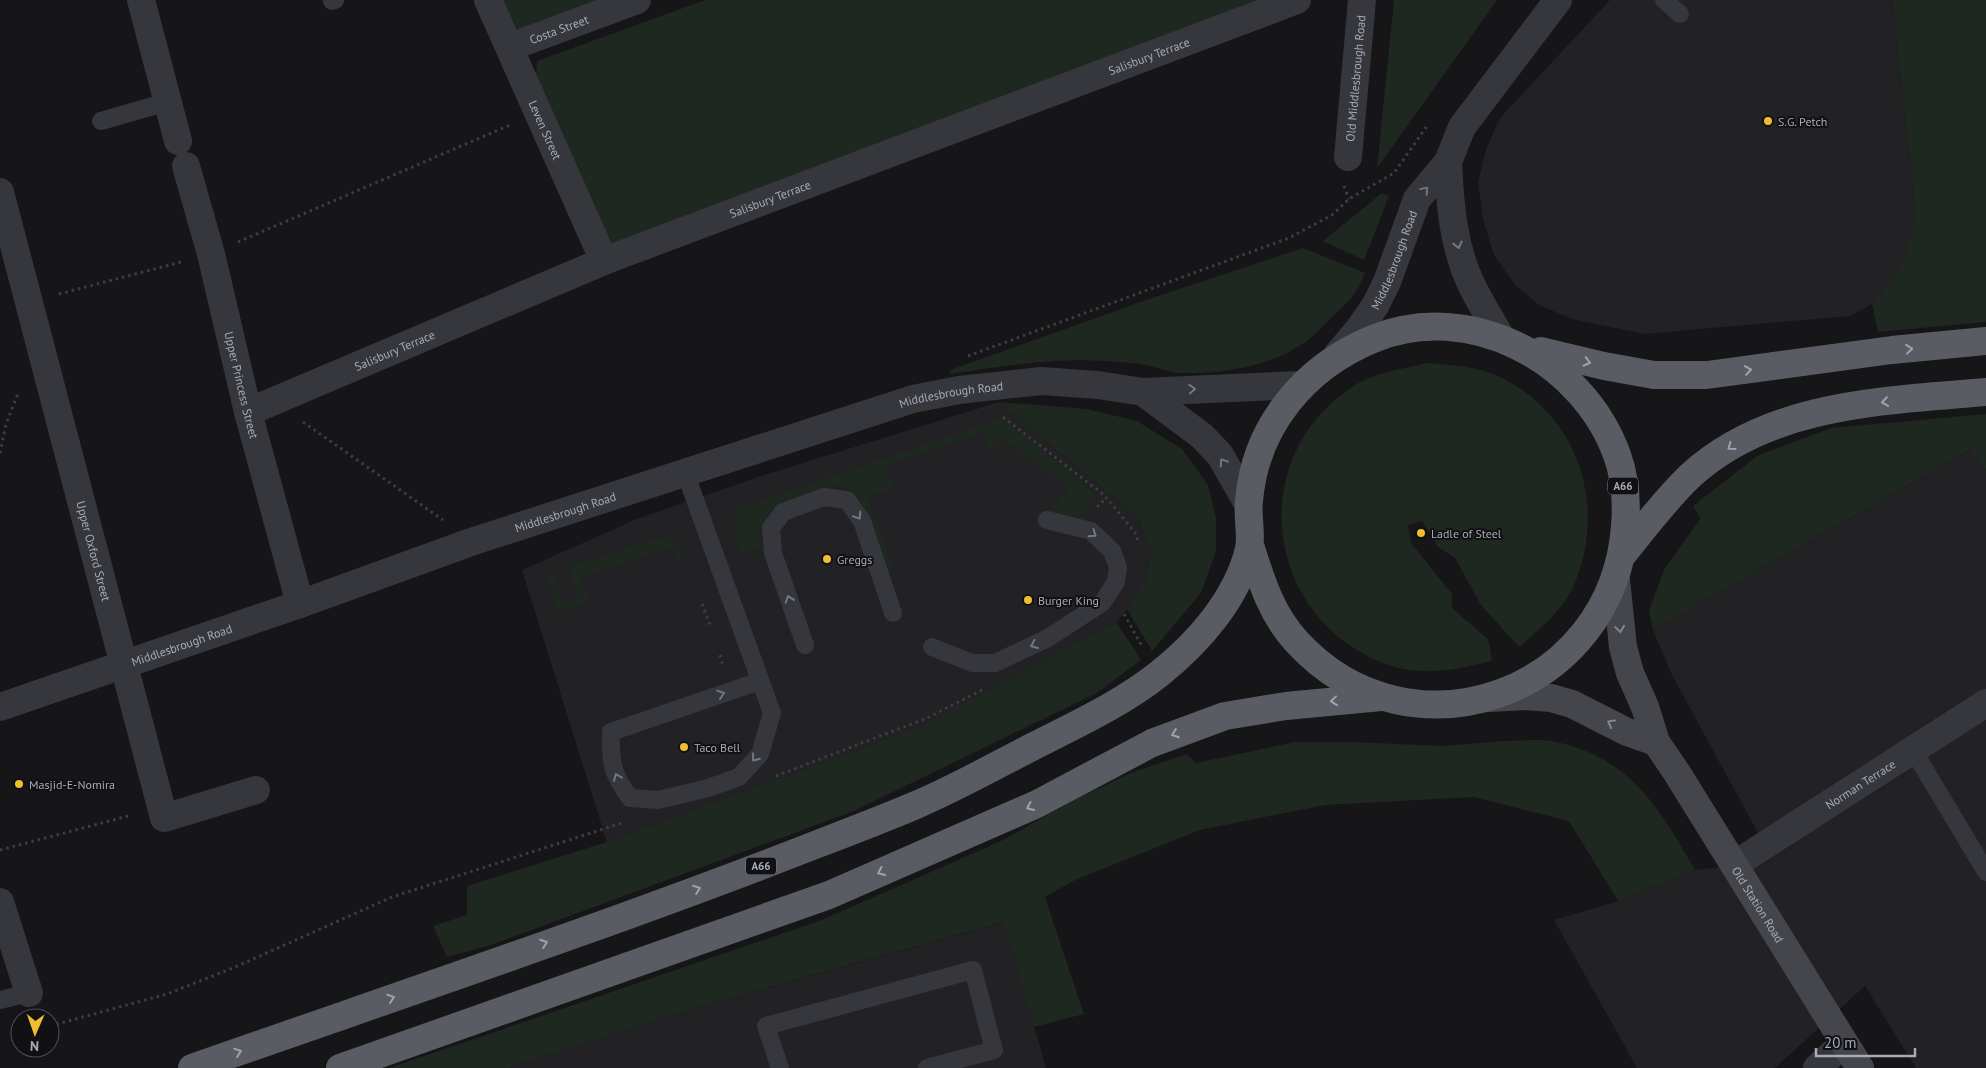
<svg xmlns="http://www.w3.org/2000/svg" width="1986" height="1068" viewBox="0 0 1986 1068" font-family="'PT Sans',sans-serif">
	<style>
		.built { fill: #222124 }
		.green { fill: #1f2721 }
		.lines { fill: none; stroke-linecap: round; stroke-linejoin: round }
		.path { stroke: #3c3e43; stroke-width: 3; stroke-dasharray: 2.5 4; stroke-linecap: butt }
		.service { stroke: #36373c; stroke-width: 18 }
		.minor { stroke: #36373c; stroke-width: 28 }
		.secondary { stroke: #44464c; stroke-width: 28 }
		.trunk { stroke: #5a5c64; stroke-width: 28 }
		.oneway { stroke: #747780 }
		.oneway2 { stroke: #9fa3af }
		.oneway3 { stroke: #848892 }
		.poi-dot { fill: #f1be33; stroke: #111012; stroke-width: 2 }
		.labels { text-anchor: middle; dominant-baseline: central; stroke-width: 4; stroke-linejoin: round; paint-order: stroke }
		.shield { fill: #111012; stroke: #7a7c86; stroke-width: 1 }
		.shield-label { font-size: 11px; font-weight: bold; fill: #a7abb7 }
		.street-label { font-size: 12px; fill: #a7abb7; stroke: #111012 }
		.poi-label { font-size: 12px; fill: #a7abb7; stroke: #111012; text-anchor: start }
	</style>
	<rect width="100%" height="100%" fill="#161517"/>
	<g class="built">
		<polygon points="1610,0 1892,0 1915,210 1912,235 1903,262 1890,284 1872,304 1850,316 1644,334 1572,319 1539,305 1515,285 1494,255 1483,220 1478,182 1486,149 1500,118"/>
		<polygon points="999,402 1138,518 1151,548 1147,576 1127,609 1078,674 614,865 522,570 637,519 758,477"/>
		<polygon points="1970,450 1986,470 1986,1068 1916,1068 1865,986 1775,1068 1637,1068 1554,920 1618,901 1695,870 1734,865 1770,855 1672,675 1653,630"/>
		<polygon points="1005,922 1046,1068 509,1068 695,1008"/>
	</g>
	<g class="green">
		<polygon points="502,0 624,0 524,37 515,29"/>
		<polygon points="705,0 1269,0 612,244 607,239 536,81 537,61"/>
		<polygon points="1394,0 1497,0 1377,168"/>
		<path d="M1892,0H1986V322L1878,332L1872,304C1900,273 1911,251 1915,210Z"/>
		<polygon points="1382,193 1389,196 1364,260 1323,241"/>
		<path d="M1303,248L1365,273C1355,297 1350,300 1332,317C1323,326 1314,336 1304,343C1268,368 1218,374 1176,373C1168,372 1159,368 1150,366C1136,363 1120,362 1105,361C1053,358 1002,366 950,374V370L1152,298Z"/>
		<path d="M1428,363C1451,365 1476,366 1498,376C1578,413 1608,505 1574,585C1563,610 1540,629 1519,647L1481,605L1455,558L1438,547L1422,521L1408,525L1411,543L1452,594V608L1488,639L1492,661C1459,669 1427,676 1395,667C1267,628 1240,461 1352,387C1375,372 1402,369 1428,363Z"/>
		<polygon points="999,402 1087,409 1137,421 1182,449 1208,485 1216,519 1216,551 1201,593 1152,651 1127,609 1147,576 1151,548 1138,518"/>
		<polygon points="1986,414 1986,470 1970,450 1653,630 1649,610 1665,568 1701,518 1693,506 1757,456 1831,428"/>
		<path d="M998,419H1005L1098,496L1074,520L1048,512L1069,489L1003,438L992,453L981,433L886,466L894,487L868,497L893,569L887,571C879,550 867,496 845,487C829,480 774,504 766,518C760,528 759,537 761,548L741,555C736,541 730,521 739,508Z"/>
		<polygon points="668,535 676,542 684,559 679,561 674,547 581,577 589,603 558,612 546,574 554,571 564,601 578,597 568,567"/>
		<polygon points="1117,623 1141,660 1097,693 854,811 491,945 447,957 433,926 467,915 467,886 607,842 910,731"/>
		<path d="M1503,741C1520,741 1541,738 1557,742C1632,759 1659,808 1695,870L1618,901L1569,821L1474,797L1325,805L1200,830L1075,880L1045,897L1084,1014L1034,1027L1004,922L695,1008L509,1068H389L819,921L999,842L1078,798L1133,772L1187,754L1196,763L1295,742H1352L1443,746Z"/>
	</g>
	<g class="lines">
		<g class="path">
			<polyline points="1344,186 1349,199"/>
			<polyline points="238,242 510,125"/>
			<polyline points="59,294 181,262"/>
			<polyline points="968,356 1289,238 1332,215 1349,199 1394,173 1427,126"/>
			<polyline points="1003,417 1104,495 1137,535 1138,542"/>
			<polyline points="303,422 443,520"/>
			<polyline points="0,453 6,424 19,391"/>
			<polyline points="1097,507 1106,498"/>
			<polyline points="702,604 710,625"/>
			<polyline points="1124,614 1143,648"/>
			<polyline points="720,655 723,666"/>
			<polyline points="776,776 927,718 982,690"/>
			<polyline points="0,850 132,815"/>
			<polyline points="50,1026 167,994 233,968 392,897 622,823"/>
		</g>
		<g class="service">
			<polyline points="1664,0 1680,14"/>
			<polyline points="332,1 335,0"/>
			<polyline points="101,121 167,102"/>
			<path d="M685,472L772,713L760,754L739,777L708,788L658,800L630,798C612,774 610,762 611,732L760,681"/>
			<polyline points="805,645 773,553 771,528 783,512 824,497 847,500 862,521 893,613"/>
			<polyline points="932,647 972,663 995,663 1048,638 1102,603 1116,582 1118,567 1112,551 1091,531 1047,520"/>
			<polyline points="1913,750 1986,872"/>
			<polyline points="0,1000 29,993"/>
			<polyline points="780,1068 766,1026 973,970 994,1050 927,1068"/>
		</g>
		<g class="minor">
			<polyline points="141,0 178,141"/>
			<path id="s1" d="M488,0L604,261"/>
			<path id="s2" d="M510,47L637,0"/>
			<path id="s3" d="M1348,157L1362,0"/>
			<path d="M1448,162C1450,204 1453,247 1472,286C1481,304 1492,322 1502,339"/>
			<path id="s4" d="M186,166L211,254L248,412L300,604"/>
			<path id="s5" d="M0,192L164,818L256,790"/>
			<path id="s6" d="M1337,355L1359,329L1375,306L1387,282L1417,199L1448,162L1462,127L1558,0"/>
			<polyline points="1143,392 1202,436 1220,455 1248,504"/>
			<path id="s7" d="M248,412L604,261L1297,0"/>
			<path id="s8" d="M0,707L300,604L471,542L913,399L959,390L1041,381L1098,385L1143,392L1300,385"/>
			<path id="s9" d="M1734,865L1986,703"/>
			<polyline points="0,902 29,993"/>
			<polyline points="1817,1068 1844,1043"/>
		</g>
		<g class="secondary">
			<path id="s10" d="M1616,580L1623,647L1630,673L1645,707L1656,742L1677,773L1860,1068"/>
			<polyline points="1490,698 1526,696 1551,698 1572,704 1627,732 1656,742"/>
		</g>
		<g class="trunk">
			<polyline points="1541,351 1604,366 1654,375 1707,375 1892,350 1986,341"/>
			<path d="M1623,554C1644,528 1665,500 1690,476C1769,403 1884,401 1986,392"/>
			<path d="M192,1068C400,995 610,925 815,845C849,832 883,819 916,805C956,788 995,766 1034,746C1077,724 1121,704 1159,674C1198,643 1237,599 1249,549C1252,534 1247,517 1249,501C1255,426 1305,367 1373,339C1469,299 1583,360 1617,455C1625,477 1627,503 1625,526C1613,694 1411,766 1297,642C1271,614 1261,580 1250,545"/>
			<polyline points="340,1068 829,895 1037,804 1152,743 1225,716 1286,706 1381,697"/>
		</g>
	</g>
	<defs><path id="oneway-chevron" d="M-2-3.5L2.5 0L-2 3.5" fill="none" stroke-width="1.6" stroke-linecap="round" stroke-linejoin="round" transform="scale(1.25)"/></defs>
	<g class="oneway">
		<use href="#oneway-chevron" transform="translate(1425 190) rotate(-50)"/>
		<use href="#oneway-chevron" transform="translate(1458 245) rotate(76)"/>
		<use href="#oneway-chevron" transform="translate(1192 389) rotate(-4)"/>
		<use href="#oneway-chevron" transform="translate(1223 462) rotate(-124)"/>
		<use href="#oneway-chevron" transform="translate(858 516) rotate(57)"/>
		<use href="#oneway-chevron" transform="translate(1093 534) rotate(35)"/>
		<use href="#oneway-chevron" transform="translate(789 599) rotate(-109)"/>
		<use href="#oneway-chevron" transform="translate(1034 645) rotate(155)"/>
		<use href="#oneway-chevron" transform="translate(721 694) rotate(-19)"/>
		<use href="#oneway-chevron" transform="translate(755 758) rotate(128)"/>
		<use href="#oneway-chevron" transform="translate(617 777) rotate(-113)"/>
	</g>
	<g class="oneway2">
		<use href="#oneway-chevron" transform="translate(1909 349) rotate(-6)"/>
		<use href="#oneway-chevron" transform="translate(1587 362) rotate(14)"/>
		<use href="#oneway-chevron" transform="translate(1748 370) rotate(-8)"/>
		<use href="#oneway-chevron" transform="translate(1885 402) rotate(172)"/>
		<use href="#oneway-chevron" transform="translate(1731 447) rotate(144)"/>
		<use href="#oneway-chevron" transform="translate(1334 701) rotate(174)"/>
		<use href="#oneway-chevron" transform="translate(1175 734) rotate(160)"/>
		<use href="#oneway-chevron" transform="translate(1030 807) rotate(156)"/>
		<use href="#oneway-chevron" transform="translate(881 872) rotate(156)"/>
		<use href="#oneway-chevron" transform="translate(697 889) rotate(-20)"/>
		<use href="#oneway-chevron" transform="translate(544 943) rotate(-20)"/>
		<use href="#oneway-chevron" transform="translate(391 998) rotate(-19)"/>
		<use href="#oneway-chevron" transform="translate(238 1052) rotate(-19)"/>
	</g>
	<g class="oneway3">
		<use href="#oneway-chevron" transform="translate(1620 629) rotate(82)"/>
		<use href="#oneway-chevron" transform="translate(1611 723) rotate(-151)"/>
	</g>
	<g class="poi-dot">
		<circle cx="1768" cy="121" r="5"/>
		<circle cx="1421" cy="533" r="5"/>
		<circle cx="827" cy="559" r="5"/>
		<circle cx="1028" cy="600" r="5"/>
		<circle cx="684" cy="747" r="5"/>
		<circle cx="19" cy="784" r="5"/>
	</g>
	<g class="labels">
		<g class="shield">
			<rect x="1608" y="477.5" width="30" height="17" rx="4"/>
			<rect x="746" y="857.5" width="30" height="17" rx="4"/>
		</g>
		<g class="shield-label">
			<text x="1623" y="486">A66</text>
			<text x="761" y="866">A66</text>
		</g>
		<g class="street-label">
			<text stroke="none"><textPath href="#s2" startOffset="52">Costa Street</textPath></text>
			<text stroke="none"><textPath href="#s7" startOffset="969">Salisbury Terrace</textPath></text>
			<text stroke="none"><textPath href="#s3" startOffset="79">Old Middlesbrough Road</textPath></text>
			<text stroke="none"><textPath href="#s1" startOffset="142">Leven Street</textPath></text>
			<text stroke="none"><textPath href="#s7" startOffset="564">Salisbury Terrace</textPath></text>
			<text stroke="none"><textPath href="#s6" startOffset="112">Middlesbrough Road</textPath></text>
			<text stroke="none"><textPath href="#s7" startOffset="159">Salisbury Terrace</textPath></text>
			<text stroke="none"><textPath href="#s4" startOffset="226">Upper Princess Street</textPath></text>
			<text stroke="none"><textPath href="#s8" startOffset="1002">Middlesbrough Road</textPath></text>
			<text stroke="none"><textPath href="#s8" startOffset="598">Middlesbrough Road</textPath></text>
			<text stroke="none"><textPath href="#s5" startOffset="371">Upper Oxford Street</textPath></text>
			<text stroke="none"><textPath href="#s8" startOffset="192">Middlesbrough Road</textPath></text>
			<text stroke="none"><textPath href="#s9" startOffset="150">Norman Terrace</textPath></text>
			<text stroke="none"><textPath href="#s10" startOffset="360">Old Station Road</textPath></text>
		</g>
		<g class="poi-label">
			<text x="1778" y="121">S.G. Petch</text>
			<text x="1431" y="533">Ladle of Steel</text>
			<text x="837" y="559">Greggs</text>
			<text x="1038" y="600">Burger King</text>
			<text x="694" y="747">Taco Bell</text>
			<text x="29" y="784">Masjid-E-Nomira</text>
		</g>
	</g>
	<g transform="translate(35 1033) rotate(182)"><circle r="24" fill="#111012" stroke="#4d4e54"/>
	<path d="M0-4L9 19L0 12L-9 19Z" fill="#f1be33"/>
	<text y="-8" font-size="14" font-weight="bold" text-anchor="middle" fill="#a7abb7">N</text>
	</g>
	<path d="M1816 1048v8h99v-8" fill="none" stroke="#a7abb7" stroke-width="2.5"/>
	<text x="1824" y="1048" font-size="15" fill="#a7abb7" stroke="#111012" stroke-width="4" paint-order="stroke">20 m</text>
</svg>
